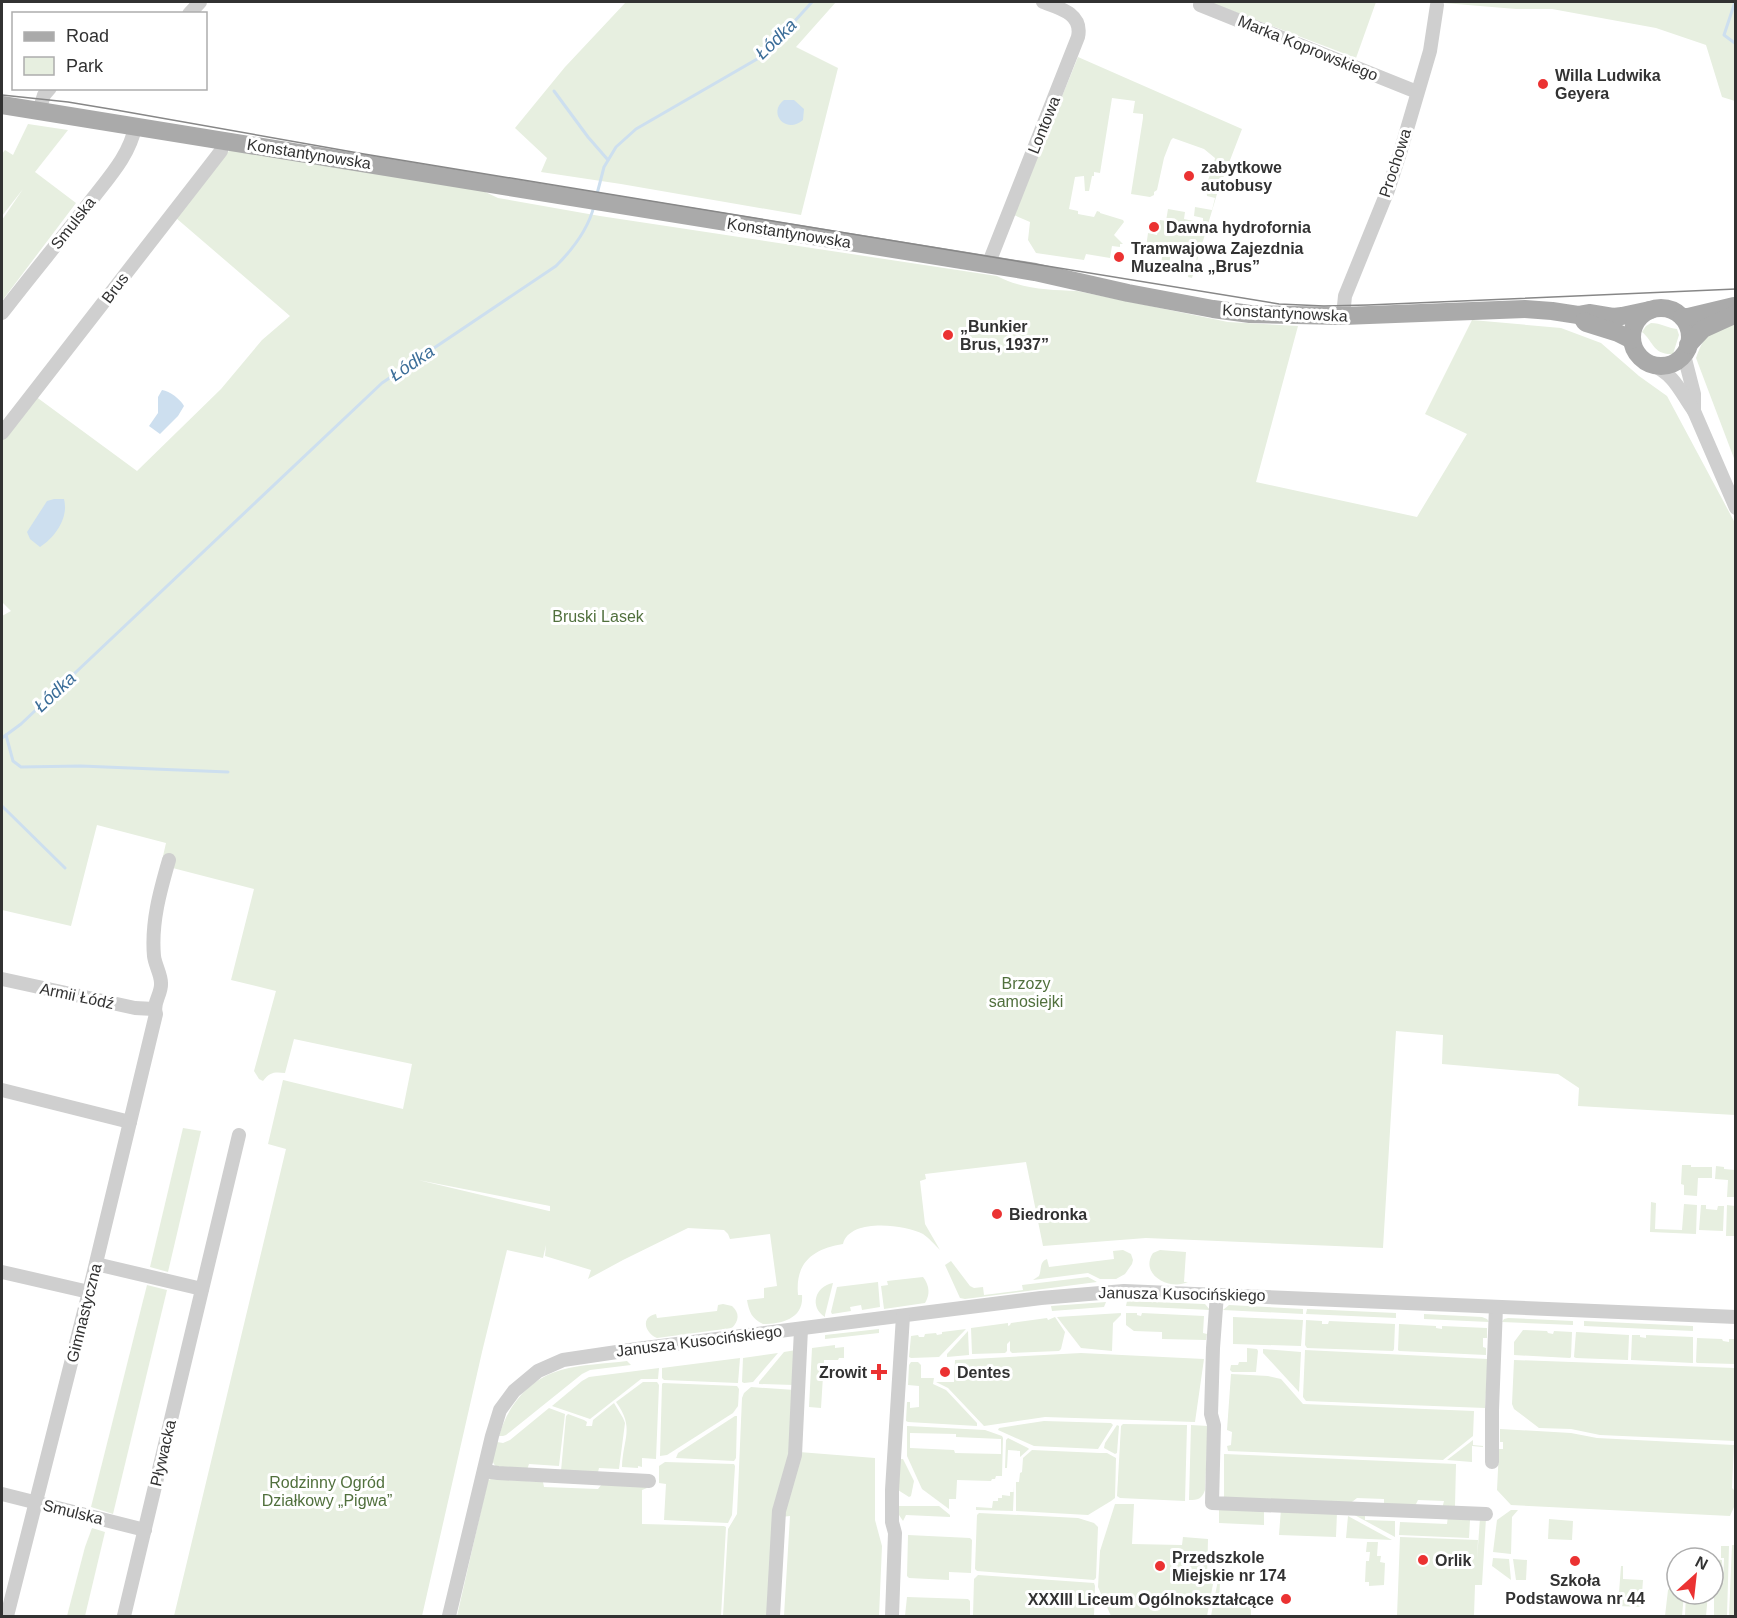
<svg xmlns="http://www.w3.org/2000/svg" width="1737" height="1618" viewBox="0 0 1737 1618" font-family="Helvetica,sans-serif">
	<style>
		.green { fill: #e7efe0; fill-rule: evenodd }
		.water { fill: #cddfef }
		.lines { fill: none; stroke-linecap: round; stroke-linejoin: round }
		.stream { stroke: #cddfef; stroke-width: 3 }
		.minor { stroke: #cfcfcf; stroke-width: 14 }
		.major { stroke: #aaa; stroke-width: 18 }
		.tram { stroke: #878787; stroke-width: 1.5 }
		.poi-dot { fill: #eb3232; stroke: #fff; stroke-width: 2 }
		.labels { text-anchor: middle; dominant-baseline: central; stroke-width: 6; stroke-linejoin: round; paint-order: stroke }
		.street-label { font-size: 16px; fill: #323232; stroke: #fff }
		.poi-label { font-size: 16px; font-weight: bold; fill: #323232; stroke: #fff; text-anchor: start }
		.park-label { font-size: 16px; fill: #51703d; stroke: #fff }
		.water-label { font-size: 18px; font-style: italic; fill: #3c6e99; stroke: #fff }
	</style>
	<rect width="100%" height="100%" fill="#fff"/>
	<g class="green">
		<polygon points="626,2 836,2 796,47 838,68 801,215 621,184 541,172 547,158 515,128 565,67"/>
		<polygon points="1209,2 1376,2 1356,58"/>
		<polygon points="1432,2 1735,2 1735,101 1722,97 1706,45 1656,28 1552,9 1516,9"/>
		<path d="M1078,57L1242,129L1217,194L1192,278L1188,277L1191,261H1196L1197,256L1192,255V250L1172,248L1169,264L1174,265L1173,273L1160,271L1163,250L1146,247L1148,233L1157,235L1160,220L1166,221L1168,209L1185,212L1184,219L1203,223V218L1194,216L1195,207L1212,210L1215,198L1207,196C1205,178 1213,174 1215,158L1204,149L1173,138L1171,140L1164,158L1157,190L1154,192V195L1150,197L1131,194L1143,118V114L1133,113L1135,101L1112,98L1100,173L1094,172V176H1092L1089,191H1085L1084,176L1075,177L1069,209L1078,211V214L1094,217L1097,211L1100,212V213L1123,220L1124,222L1114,235L1123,244H1120V247L1112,246L1110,258L1086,254L1084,260L1036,253L1028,240L1030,222L1014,215Z"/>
		<polygon points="28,124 68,130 35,172 76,203 2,301 2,220 23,189 2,216 2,154 5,150 13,155"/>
		<path d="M232,149L481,190L498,198L600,216L997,276C1021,289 1050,290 1077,291L1228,322L1298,326L1256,482L1417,517L1467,434L1425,414L1472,320L1561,328L1601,343L1639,376L1667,396L1735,523V1115L1578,1106L1579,1088L1558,1074L1442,1064L1443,1035L1396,1031L1383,1248L1146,1238L1043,1246L1026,1162L925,1174L926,1179L920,1181L925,1224L940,1250C935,1245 929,1238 923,1234C904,1224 849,1218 843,1244C813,1249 795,1262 798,1295H802C804,1318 783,1324 763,1324C752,1319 749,1312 747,1300L764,1298V1288L777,1286L770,1234L730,1239L728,1234L724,1230L688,1228L623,1260L588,1279L591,1270L545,1256L546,1245L543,1258L507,1250L482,1352L422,1616H174L286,1149L268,1144L283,1080L403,1109L412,1064L294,1039L285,1073C274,1072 270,1072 263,1081L259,1079L254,1071L276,991L231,980L254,889L161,865L166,843L97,825L71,926L2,910V616L11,611L2,602V440L35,396L137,471L221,389L262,340L290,316L176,218L225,154ZM418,1180L550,1206V1211H549Z"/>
		<path d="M1735,320V461L1696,358C1705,332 1712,332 1735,320Z"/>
		<path d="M1651,323C1661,323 1668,328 1677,329L1679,335L1673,354C1653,355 1654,342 1642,332L1646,326Z"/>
		<polygon points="183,1128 201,1131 168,1272 150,1267"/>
		<polygon points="1682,1165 1691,1165 1691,1167 1712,1167 1712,1178 1698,1178 1697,1196 1684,1195 1684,1185 1681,1184"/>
		<polygon points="1716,1166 1724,1167 1724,1169 1735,1170 1735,1197 1727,1197 1728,1180 1715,1179"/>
		<polygon points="1651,1202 1656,1203 1655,1229 1682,1230 1684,1204 1697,1205 1696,1234 1650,1232"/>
		<polygon points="1701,1205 1706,1205 1706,1209 1717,1210 1718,1206 1724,1206 1723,1231 1699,1230"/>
		<polygon points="1727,1205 1735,1206 1735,1236 1726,1236"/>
		<path d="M1123,1250L1131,1254L1133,1260L1132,1264L1125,1274L1116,1279H1100L1088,1273L1033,1280L1039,1276C1042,1269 1039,1262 1047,1259L1049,1267L1114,1259L1113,1251Z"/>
		<path d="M1160,1250L1186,1252L1184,1282H1188C1169,1291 1139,1274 1153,1253Z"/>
		<polygon points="951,1261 970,1286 974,1288 983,1287 984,1295 1023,1290 1022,1285 1088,1277 1097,1282 965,1299 960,1298 945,1265"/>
		<path d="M923,1277C930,1286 930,1295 925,1303L884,1309L881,1286L888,1285L887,1281Z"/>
		<polygon points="878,1282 880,1307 862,1310 861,1305 850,1307 851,1311 832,1314 831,1312 837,1287"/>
		<path d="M833,1283L825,1315V1317C809,1307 815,1286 833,1283Z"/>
		<polygon points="147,1285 167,1290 113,1514 91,1507"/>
		<polygon points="1127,1301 1205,1304 1210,1310 1126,1306"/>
		<polygon points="1106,1302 1104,1307 1052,1311 1051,1306"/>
		<path d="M723,1304L732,1306C740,1313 739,1321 732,1328L657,1338C645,1333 640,1317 656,1314L657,1318L717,1311L718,1305Z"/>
		<polygon points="1229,1305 1303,1309 1303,1314 1223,1310"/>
		<polygon points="1307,1309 1396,1313 1396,1318 1306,1314"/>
		<polygon points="1121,1313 1121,1315 1113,1323 1112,1351 1081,1348 1057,1317"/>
		<polygon points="1126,1313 1137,1313 1137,1315 1141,1316 1142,1313 1204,1316 1203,1333 1207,1334 1206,1340 1162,1339 1162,1332 1134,1331 1126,1325"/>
		<polygon points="1424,1314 1482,1317 1487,1319 1489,1322 1424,1319"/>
		<polygon points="1055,1317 1065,1332 1061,1349 1059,1351 1012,1353 1010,1351 1010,1341 1007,1344 1007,1351 1005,1353 972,1354 971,1328 1008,1323 1008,1326 1010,1325 1011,1323 1047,1318 1048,1320"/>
		<polygon points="1233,1317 1303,1320 1301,1346 1233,1344"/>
		<polygon points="1508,1318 1573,1321 1573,1325 1502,1322 1504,1319"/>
		<polygon points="1306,1320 1322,1321 1322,1324 1328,1324 1329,1321 1395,1324 1394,1349 1393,1351 1307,1348 1305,1345"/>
		<polygon points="1584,1321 1693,1326 1693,1331 1584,1326"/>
		<polygon points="1399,1324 1436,1326 1436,1328 1442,1329 1442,1326 1487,1328 1487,1338 1483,1338 1483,1347 1486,1348 1486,1355 1399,1351 1398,1350"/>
		<polygon points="879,1329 879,1333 825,1339 825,1335"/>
		<polygon points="966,1329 939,1357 911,1358 909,1357 911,1336 918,1335 919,1337 924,1337 925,1334 936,1333 937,1335 942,1334 942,1332"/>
		<polygon points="1523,1330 1547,1331 1548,1333 1553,1334 1554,1331 1572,1332 1571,1357 1570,1358 1514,1355 1514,1342"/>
		<polygon points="968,1331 969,1355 947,1357 947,1354"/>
		<polygon points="1576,1332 1629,1335 1628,1360 1576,1358 1574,1357"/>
		<polygon points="1632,1335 1640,1335 1640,1337 1646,1338 1646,1335 1693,1337 1693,1363 1631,1360"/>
		<polygon points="1697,1338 1722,1339 1723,1341 1729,1342 1729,1339 1735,1339 1735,1364 1697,1363 1696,1362"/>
		<polygon points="835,1345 835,1348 844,1347 844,1358 839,1358 838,1360 824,1360 821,1408 809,1407 812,1348"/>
		<polygon points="1247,1348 1257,1349 1258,1351 1256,1372 1232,1372 1230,1370 1231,1365 1238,1365 1239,1362 1247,1362"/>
		<polygon points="1263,1349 1301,1352 1299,1392 1263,1353"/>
		<polygon points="796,1350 794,1385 759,1384 759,1382 784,1352"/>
		<polygon points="1305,1350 1488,1359 1485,1408 1306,1401 1303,1397"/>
		<polygon points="778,1353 753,1382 744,1383 742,1382 743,1358"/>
		<polygon points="1081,1353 1204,1359 1195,1422 1045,1417 984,1426 948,1388 936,1382 954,1382 955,1360"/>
		<polygon points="740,1358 738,1383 664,1380 662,1378 662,1368"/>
		<polygon points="1514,1360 1735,1368 1735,1441 1600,1435 1571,1429 1539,1428 1514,1409 1512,1404"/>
		<path d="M627,1361L631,1365L590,1370L582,1374L506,1435L503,1436H499C508,1405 529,1379 561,1370C582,1364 605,1364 627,1361Z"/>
		<polygon points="911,1362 918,1362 921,1365 921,1378 934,1378 933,1384 946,1390 977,1423 977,1426 908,1422 906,1421 907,1402 910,1402 910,1408 919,1407 919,1386 908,1385 909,1365"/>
		<polygon points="659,1368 658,1379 641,1379 590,1419 552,1406 582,1381 589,1377"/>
		<polygon points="1231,1374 1268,1376 1281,1379 1303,1404 1474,1411 1473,1436 1443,1460 1228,1451 1227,1446 1231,1445 1232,1432 1227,1430"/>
		<path d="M643,1382H657L659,1385L656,1459L642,1458V1467L638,1466V1468L622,1467C623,1438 635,1428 616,1402Z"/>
		<polygon points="663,1383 737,1386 739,1389 738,1406 733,1413 667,1455 660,1456 662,1384"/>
		<polygon points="751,1387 795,1390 796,1392 770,1616 723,1616 728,1529 737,1514 742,1398 744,1393"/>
		<polygon points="614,1403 623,1418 625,1423 619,1469 599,1468 598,1472 561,1471 566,1416 568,1414 584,1420 587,1422 586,1426 592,1426 593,1420"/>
		<path d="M549,1408L565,1414L559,1466L529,1464L527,1470L497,1467C488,1461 495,1451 497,1442L503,1443L510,1440Z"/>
		<polygon points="735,1416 737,1416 736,1458 734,1461 676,1458 678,1453"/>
		<polygon points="1044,1421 1111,1423 1113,1425 1098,1449 1034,1446 998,1430 999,1428"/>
		<polygon points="1123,1424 1187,1425 1185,1501 1120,1498 1117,1496 1121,1426"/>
		<polygon points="1117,1425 1119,1426 1117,1453 1115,1454 1104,1448 1105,1443"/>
		<path d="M1191,1425L1208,1426L1205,1490C1202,1499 1198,1500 1189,1500Z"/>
		<path d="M907,1426L985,1430L1002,1436L1003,1438L1002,1476H996L995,1479H992L991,1481L957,1480L956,1499H949V1509L922,1489L907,1456ZM910,1433L956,1434V1437L1001,1439V1454L955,1453L954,1450L910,1448Z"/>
		<polygon points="1500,1429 1571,1433 1597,1438 1734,1445 1732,1488 1735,1491 1734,1507 1730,1516 1511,1505 1497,1490 1499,1449 1503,1449 1503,1442 1500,1442"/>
		<polygon points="1008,1438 1028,1448 1029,1449 1020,1457 1020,1451 1008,1450 1007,1468 1005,1468 1006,1440"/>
		<polygon points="1473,1440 1473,1445 1483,1446 1483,1447 1472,1446 1472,1462 1447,1460"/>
		<polygon points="1032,1450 1100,1453 1107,1453 1116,1458 1115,1498 1111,1501 1088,1515 1016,1511 1016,1482 1019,1482 1020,1473 1022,1472 1023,1458"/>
		<polygon points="799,1452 875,1458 875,1520 882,1546 879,1616 784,1616 790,1516 781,1517"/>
		<polygon points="1224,1454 1456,1464 1455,1506 1442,1509 1444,1501 1418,1500 1414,1508 1384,1507 1384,1499 1357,1498 1348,1505 1224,1500"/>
		<polygon points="899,1459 903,1459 914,1481 911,1496 909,1497 898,1490"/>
		<polygon points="665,1462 734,1464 735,1466 732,1515 728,1523 664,1520 666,1484 659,1483 659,1466"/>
		<polygon points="491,1479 543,1482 544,1487 598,1489 602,1484 647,1485 647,1488 642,1490 642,1524 724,1526 726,1527 721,1616 457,1616 488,1480"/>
		<polygon points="1014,1486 1013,1511 976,1510 976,1507 992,1508 993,1501 998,1501 998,1498 1002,1498 1002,1495 1010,1496 1010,1492 1014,1492"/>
		<polygon points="1115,1504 1134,1504 1132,1544 1182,1545 1183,1537 1208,1539 1207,1579 1212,1580 1213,1584 1207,1616 1111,1616 1098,1587 1100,1551"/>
		<polygon points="897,1506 939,1506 950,1515 950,1517 906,1515 903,1521 899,1515"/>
		<polygon points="1219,1508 1264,1509 1264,1525 1219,1523"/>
		<polygon points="1281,1509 1337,1512 1336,1537 1279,1535"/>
		<polygon points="1511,1510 1518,1510 1512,1517 1511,1554 1493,1552 1497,1520"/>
		<polygon points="1349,1512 1365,1513 1365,1520 1395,1521 1395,1537"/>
		<polygon points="979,1513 1078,1518 1094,1523 1098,1527 1096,1578 1094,1580 977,1571 975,1569 977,1515"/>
		<polygon points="1348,1516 1392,1540 1346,1538"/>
		<polygon points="1448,1516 1466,1517 1470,1520 1469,1538 1399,1535 1400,1522 1447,1524"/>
		<polygon points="1480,1518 1486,1518 1482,1585 1475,1585 1474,1616 1397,1616 1400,1537 1478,1540 1477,1560"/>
		<polygon points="1549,1519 1573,1521 1572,1540 1548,1539"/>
		<polygon points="92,1528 105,1532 85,1616 67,1616 85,1547"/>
		<polygon points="908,1535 970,1538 972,1540 971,1573 949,1572 949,1580 909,1578 907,1576"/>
		<polygon points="1367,1542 1378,1542 1377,1556 1381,1556 1380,1562 1385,1563 1384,1585 1369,1586 1369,1582 1365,1582 1366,1561 1369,1561 1370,1552 1366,1552"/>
		<polygon points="1732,1545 1735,1545 1735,1616 1729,1616"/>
		<polygon points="1721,1546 1729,1546 1727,1616 1714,1616 1714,1559 1722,1560 1723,1586 1724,1558 1721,1558"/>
		<polygon points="1493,1558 1509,1559 1511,1580 1492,1566"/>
		<polygon points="1513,1559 1527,1560 1526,1580 1516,1580"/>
		<polygon points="1621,1566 1623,1566 1623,1579 1643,1580 1641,1607 1618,1606"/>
		<polygon points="978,1575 1094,1583 1095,1586 1094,1616 973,1616 974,1579"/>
		<polygon points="1218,1580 1220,1581 1219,1606 1251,1607 1251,1616 1211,1616"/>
		<polygon points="1670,1588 1677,1589 1677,1594 1684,1594 1682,1616 1665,1616 1668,1590"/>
		<polygon points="1686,1594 1708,1594 1706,1616 1685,1616"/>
		<polygon points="907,1597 968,1599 970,1601 970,1616 905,1616"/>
	</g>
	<g class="water">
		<path d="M784,100H794L804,109L803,120C786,135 767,113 784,100Z"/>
		<path d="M162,390C170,391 180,399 184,406L178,416L160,434L149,426L158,413V397Z"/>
		<path d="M54,499H64C69,518 55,537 40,547L30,539L27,532L47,501Z"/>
	</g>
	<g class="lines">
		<g class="stream">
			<polyline points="1735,2 1724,35 1736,44"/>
			<polyline points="554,91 588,137 608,160"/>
			<polyline points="597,194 604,167 616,147 636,129 764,55 812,2"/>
			<polyline points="6,735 13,761 21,767 81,766 228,772"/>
			<path d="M2,738L21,724L382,383L556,266C573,249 588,230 594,206"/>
			<polyline points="2,806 65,868"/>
		</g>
		<g class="minor">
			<polyline points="1200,5 1417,92"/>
			<polyline points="189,14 200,2"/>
			<polyline points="39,111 44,95 50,88"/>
			<path d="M988,265L1078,37C1083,14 1060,8 1043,2"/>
			<path d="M2,313C32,274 63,237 93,198C110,176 130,154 135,127"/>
			<polyline points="1343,316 1345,296 1388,190 1400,153 1430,51 1437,5"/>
			<polyline points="1686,349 1685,359 1694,394 1694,411"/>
			<path d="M1651,364C1676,376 1679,390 1694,411L1736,508"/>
			<polyline points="2,433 211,164 221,151 223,140"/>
			<polyline points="2,979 135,1008 154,1009"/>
			<polyline points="2,1090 130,1122"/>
			<polyline points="96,1264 202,1289"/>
			<polyline points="2,1272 89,1292"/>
			<polyline points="1217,1294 1213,1348 1211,1414 1214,1425 1212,1503 1486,1514"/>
			<polyline points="1492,1462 1492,1410 1496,1307"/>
			<polyline points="484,1471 498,1473 649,1481"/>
			<polyline points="2,1494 145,1530"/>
			<path d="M7,1616L89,1292L156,1014C152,1003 162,994 161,983C161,974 155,965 154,956C151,923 160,891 169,860"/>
			<polyline points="124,1616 239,1135"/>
			<polyline points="449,1616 492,1436 500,1410 514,1391 538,1371 563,1360 637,1349 1041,1298 1124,1291 1736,1317"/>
			<polyline points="773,1616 779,1511 795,1455 801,1329"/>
			<polyline points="892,1616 895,1533 892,1522 892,1490 903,1316"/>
		</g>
		<g class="major">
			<polyline points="2,105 1035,272 1128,293 1213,309 1250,314 1343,316 1525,309 1552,311 1578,315 1589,313 1613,317 1622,316 1650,310"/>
			<circle cx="1661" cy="337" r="29"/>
			<polyline points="1682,317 1688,317 1734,306"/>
			<polyline points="1584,321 1586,323 1618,333 1632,340"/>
			<polyline points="1688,345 1703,329 1736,314"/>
		</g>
		<polyline class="tram" points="2,95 68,102 116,110 364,154 1279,304 1324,306 1368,305 1736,289"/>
	</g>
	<g class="poi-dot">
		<circle cx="1543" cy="84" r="6"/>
		<circle cx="1189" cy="176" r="6"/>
		<circle cx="1154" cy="227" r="6"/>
		<circle cx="1119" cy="257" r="6"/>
		<circle cx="948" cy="335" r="6"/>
		<circle cx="997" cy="1214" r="6"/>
		<path d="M876 1363h6v6h6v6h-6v6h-6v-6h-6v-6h6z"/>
		<circle cx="945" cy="1372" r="6"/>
		<circle cx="1423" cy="1560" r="6"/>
		<circle cx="1575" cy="1561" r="6"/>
		<circle cx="1160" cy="1566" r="6"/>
		<circle cx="1286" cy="1599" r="6"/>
	</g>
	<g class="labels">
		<g class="street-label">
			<text transform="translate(1308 48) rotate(22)">Marka Koprowskiego</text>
			<text transform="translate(1044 125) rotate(-68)">Lontowa</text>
			<text transform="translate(309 154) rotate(9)">Konstantynowska</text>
			<text transform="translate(1395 163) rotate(-72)">Prochowa</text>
			<text transform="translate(73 223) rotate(-52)">Smulska</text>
			<text transform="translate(789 233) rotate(9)">Konstantynowska</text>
			<text transform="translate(115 288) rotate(-53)">Brus</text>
			<text transform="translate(1285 313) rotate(3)">Konstantynowska</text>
			<text transform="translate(77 996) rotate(12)">Armii Łódź</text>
			<text transform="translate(1182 1294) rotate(1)">Janusza Kusocińskiego</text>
			<text transform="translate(84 1313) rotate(-76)">Gimnastyczna</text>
			<text transform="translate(699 1341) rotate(-7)">Janusza Kusocińskiego</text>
			<text transform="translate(163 1453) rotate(-77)">Pływacka</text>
			<text transform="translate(73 1512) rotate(14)">Smulska</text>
		</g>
		<g class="poi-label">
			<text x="1555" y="75">Willa Ludwika<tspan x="1555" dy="18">Geyera</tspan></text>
			<text x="1201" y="167">zabytkowe<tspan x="1201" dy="18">autobusy</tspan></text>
			<text x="1166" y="227">Dawna hydrofornia</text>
			<text x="1131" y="248">Tramwajowa Zajezdnia<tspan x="1131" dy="18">Muzealna „Brus”</tspan></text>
			<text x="960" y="326">„Bunkier<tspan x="960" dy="18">Brus, 1937”</tspan></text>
			<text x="1009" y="1214">Biedronka</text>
			<text x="867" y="1372" text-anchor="end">Zrowit</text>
			<text x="957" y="1372">Dentes</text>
			<text x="1172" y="1557">Przedszkole<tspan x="1172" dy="18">Miejskie nr 174</tspan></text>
			<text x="1435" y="1560">Orlik</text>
			<text x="1575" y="1580" text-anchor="middle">Szkoła<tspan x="1575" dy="18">Podstawowa nr 44</tspan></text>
			<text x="1274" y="1599" text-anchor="end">XXXIII Liceum Ogólnokształcące</text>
		</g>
		<g class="park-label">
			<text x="598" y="616">Bruski Lasek</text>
			<text x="1026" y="983">Brzozy<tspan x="1026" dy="18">samosiejki</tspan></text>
			<text x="327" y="1482">Rodzinny Ogród<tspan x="327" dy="18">Działkowy „Pigwa”</tspan></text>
		</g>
		<g class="water-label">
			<text transform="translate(776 39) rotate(-44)">Łódka</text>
			<text transform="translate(412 363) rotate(-34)">Łódka</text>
			<text transform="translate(55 692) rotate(-43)">Łódka</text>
		</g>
	</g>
	<rect width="1737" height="1618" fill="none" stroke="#323232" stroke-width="6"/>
	<rect x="12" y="12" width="195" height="78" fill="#ffffff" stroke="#adadad" stroke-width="1.5"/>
	<rect x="24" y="32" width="30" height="9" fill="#aaaaaa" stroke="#adadad" stroke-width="1.5"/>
	<text x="66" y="42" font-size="18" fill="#323232">Road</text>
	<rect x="24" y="57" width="30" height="18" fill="#e7efe0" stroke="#adadad" stroke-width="1.5"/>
	<text x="66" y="72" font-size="18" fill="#323232">Park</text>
	<g transform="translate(1695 1576) rotate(27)"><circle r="28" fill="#ffffff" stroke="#adadad" stroke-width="1.5"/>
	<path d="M0-4.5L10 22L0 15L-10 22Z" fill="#eb3232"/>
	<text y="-9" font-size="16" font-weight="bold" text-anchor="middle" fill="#323232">N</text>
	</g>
</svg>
